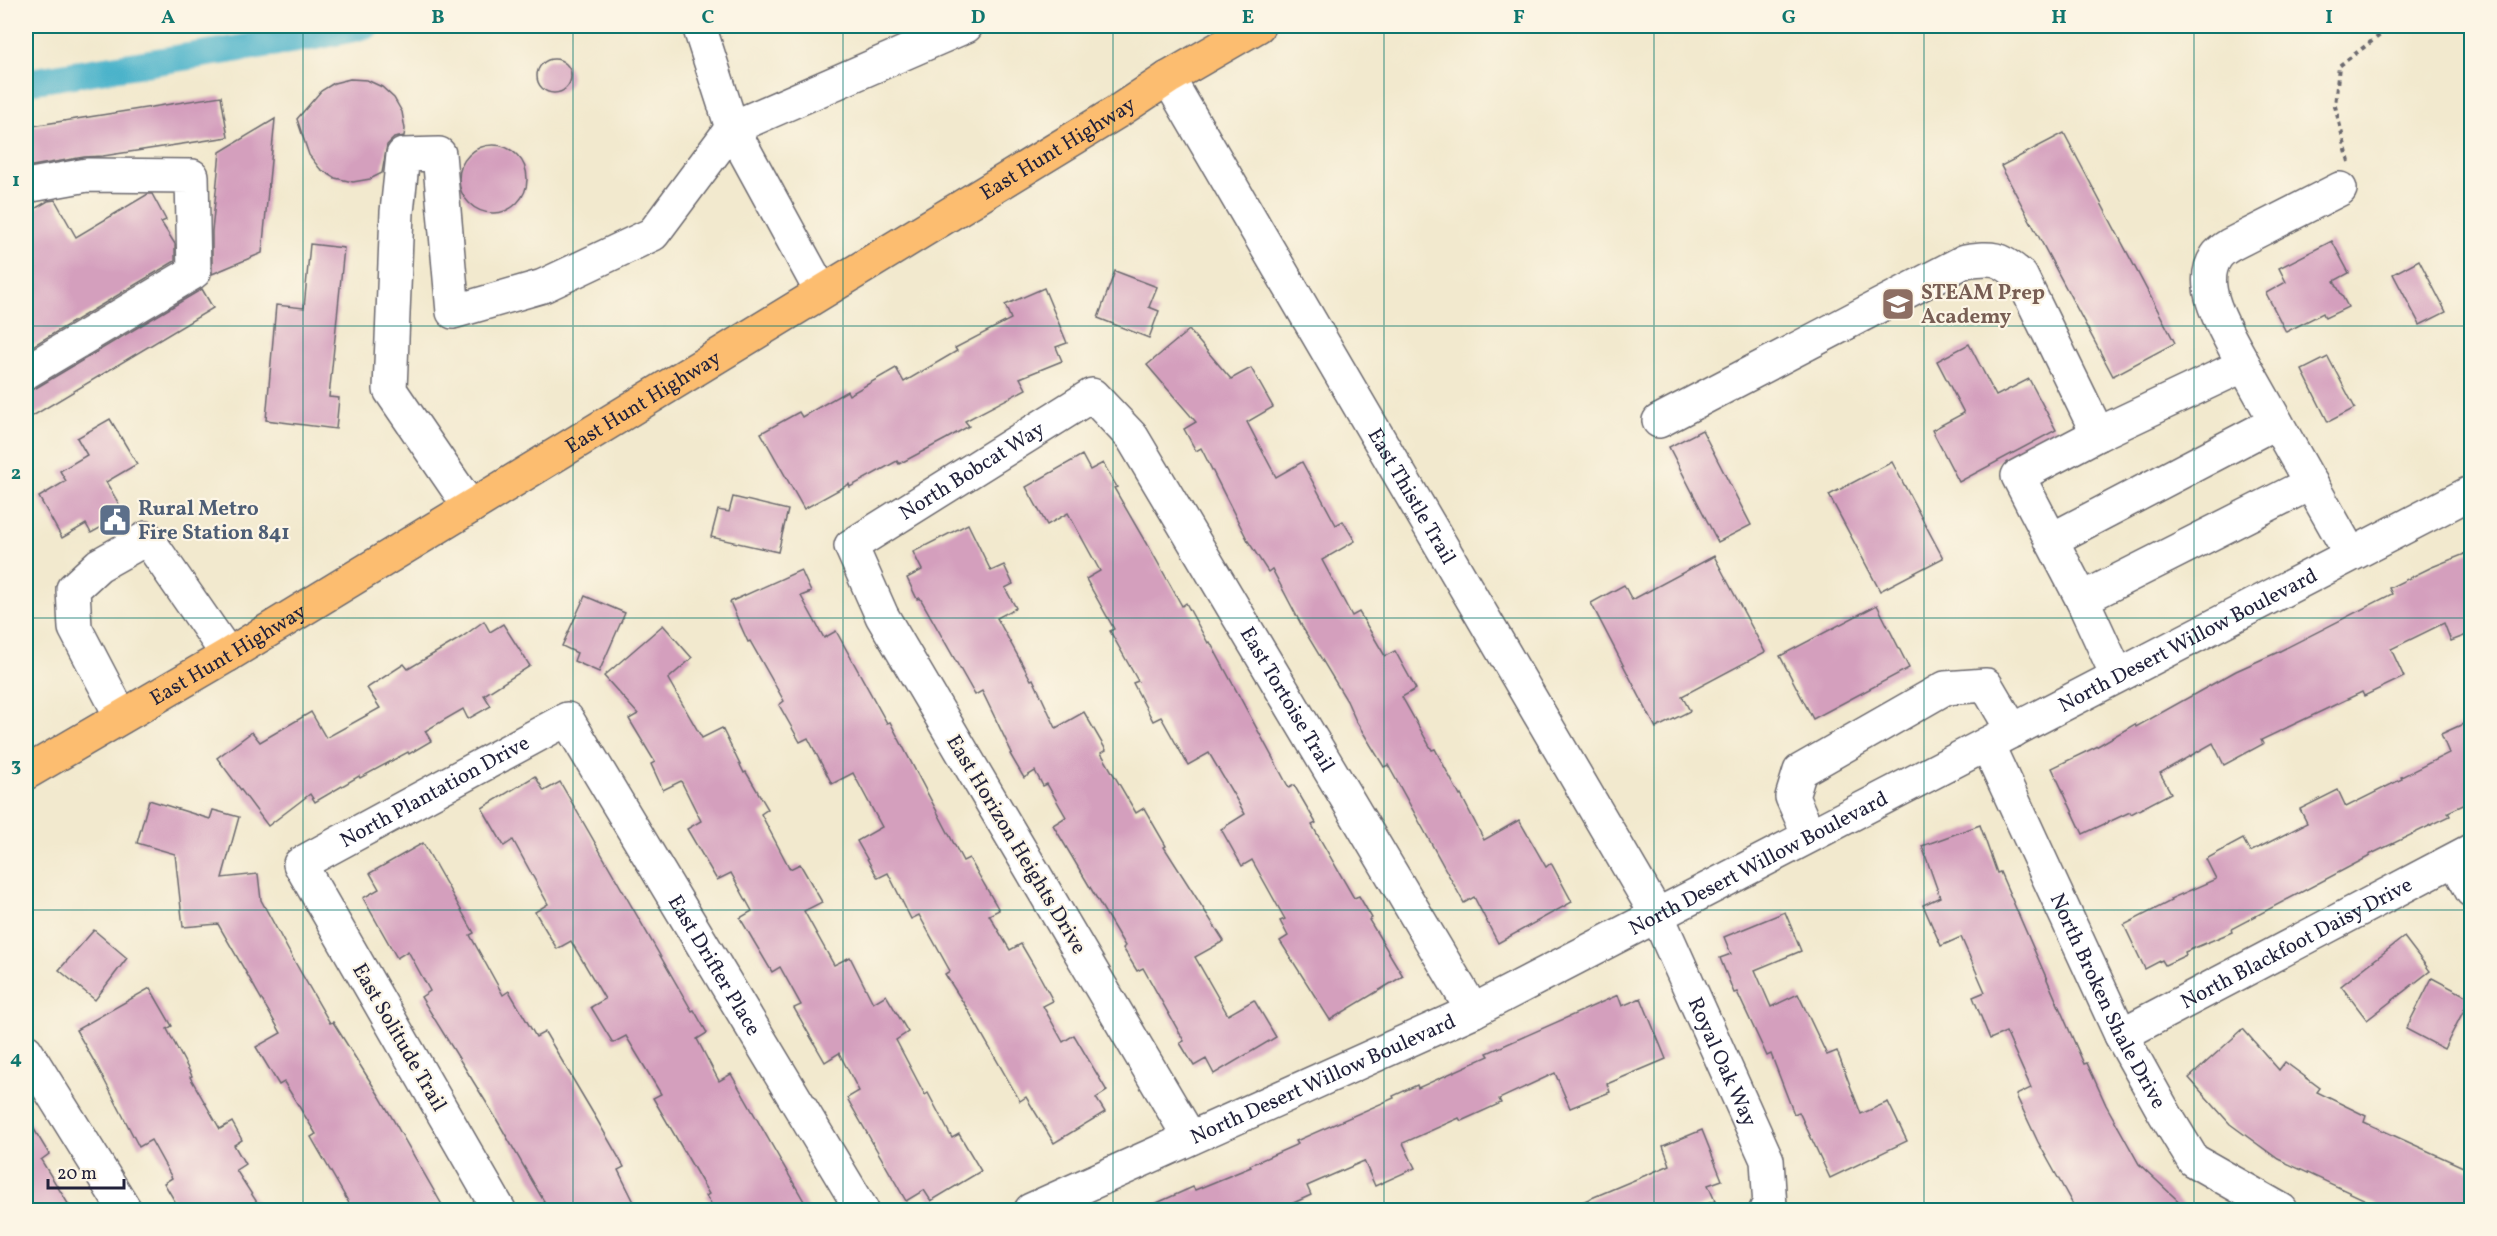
<svg xmlns="http://www.w3.org/2000/svg" width="2497" height="1236" font-family="Vollkorn,serif">
  <style>
    .lines { fill: none; stroke-linecap: round; stroke-linejoin: round }
    .canal { stroke: #4bb3ca; stroke-width: 27 }
    .building { fill: #d49fbd }
    .minor-casing { stroke: #6b686e; stroke-width: 36 }
    .major-casing { stroke: #6b686e; stroke-width: 36 }
    .path { stroke: #6b686e; stroke-width: 4; stroke-dasharray: 4.5 4.5; stroke-linecap: butt }
    .minor { stroke: #fff; stroke-width: 33 }
    .major { stroke: #fcbd6f; stroke-width: 33 }
    .grid { fill: none; stroke: #0f766e; stroke-width: 1.5; stroke-opacity: 0.55 }
    .labels { text-anchor: middle; stroke-width: 4.5; stroke-linejoin: round; paint-order: stroke }
    .street-label { font-size: 21px; fill: #22223b; stroke: #fcf5e5 }
    .education-label { font-size: 21px; font-weight: bold; fill: #785e54; stroke: #fcf5e5; text-anchor: start }
    .service-label { font-size: 21px; font-weight: bold; fill: #4e5e75; stroke: #fcf5e5; text-anchor: start }
    .neatline { fill: none; stroke: #0f766e; stroke-width: 2 }
    .grid-label { font-size: 20px; text-anchor: middle; font-weight: bold; fill: #0f766e }
  </style>
  <rect width="100%" height="100%" fill="#fcf5e5"/>
  <filter id="ink" filterUnits="userSpaceOnUse"><feTurbulence type="fractalNoise" baseFrequency=".0167" numOctaves="2"/><feDisplacementMap in="SourceGraphic" scale="12" xChannelSelector="R" yChannelSelector="G"/><feConvolveMatrix kernelMatrix="1 2 1 2 8 2 1 2 1" color-interpolation-filters="sRGB"/></filter>
  <filter id="wash" filterUnits="userSpaceOnUse"><feTurbulence type="fractalNoise" baseFrequency=".008" numOctaves="4" result="noise"/><feDisplacementMap in="SourceGraphic" scale="24" xChannelSelector="R" yChannelSelector="G"/><feGaussianBlur stdDeviation="1.35" result="paint"/><feColorMatrix in="noise" values="0 0 0 0 0 0 0 0 0 0 0 0 0 0 0 0 0 1.4 0 .05"/><feComposite in="paint" operator="in"/></filter>
  <g filter="url(#wash)">
    <rect width="100%" height="100%" fill="#f2e9ce"/>
    <g class="lines">
      <path class="canal" d="M 26,82 L 313,37 L 366,26"/>
    </g>
    <g id="blocks">
      <g class="building">
        <circle cx="554" cy="76" r="17"/>
        <path d="M 350,79 L 367,80 L 382,87 L 394,98 L 402,112 L 405,129 L 404,136 L 394,138 L 387,145 L 382,173 L 370,179 L 353,182 L 335,178 L 320,169 L 309,155 L 297,119 L 321,91 L 334,83 Z"/>
        <path d="M 221,96 L 228,137 L 103,156 L 84,157 L 26,167 L 26,127 Z"/>
        <path d="M 275,119 L 262,253 L 212,274 L 212,231 L 220,152 Z"/>
        <path d="M 2064,133 L 2175,343 L 2113,376 L 2001,166 Z"/>
        <circle cx="493" cy="179" r="34"/>
        <path d="M 148,194 L 152,194 L 166,220 L 161,222 L 175,244 L 175,261 L 26,350 L 26,214 L 48,201 L 55,200 L 76,237 Z"/>
        <path d="M 2332,241 L 2349,273 L 2334,281 L 2348,307 L 2325,318 L 2323,313 L 2286,332 L 2266,293 L 2286,282 L 2279,268 Z"/>
        <path d="M 310,244 L 344,248 L 329,397 L 339,398 L 336,429 L 266,420 L 276,305 L 304,308 Z"/>
        <path d="M 2419,260 L 2446,312 L 2420,325 L 2393,274 Z"/>
        <path d="M 1115,271 L 1157,287 L 1149,307 L 1159,311 L 1149,338 L 1098,318 Z"/>
        <path d="M 1044,288 L 1067,343 L 1056,347 L 1062,361 L 1020,378 L 1026,389 L 965,421 L 969,426 L 946,439 L 899,464 L 897,461 L 850,487 L 849,484 L 804,509 L 761,433 L 799,412 L 802,417 L 847,391 L 849,395 L 896,368 L 904,382 L 957,351 L 955,348 L 1011,319 L 1005,305 Z"/>
        <path d="M 202,289 L 213,308 L 26,420 L 26,391 L 36,388 Z"/>
        <path d="M 1189,330 L 1231,379 L 1251,368 L 1273,407 L 1247,422 L 1276,477 L 1302,462 L 1336,525 L 1343,521 L 1355,541 L 1322,560 L 1352,616 L 1359,612 L 1385,656 L 1395,651 L 1416,689 L 1402,697 L 1432,750 L 1435,749 L 1460,796 L 1461,795 L 1484,840 L 1519,820 L 1546,867 L 1551,863 L 1572,902 L 1498,943 L 1474,897 L 1464,903 L 1388,765 L 1384,767 L 1356,721 L 1347,701 L 1304,630 L 1272,569 L 1268,572 L 1248,541 L 1201,448 L 1196,451 L 1184,429 L 1196,422 L 1147,365 Z"/>
        <path d="M 1969,344 L 1996,396 L 2029,379 L 2056,430 L 1959,482 L 1932,430 L 1964,413 L 1937,361 Z"/>
        <path d="M 2328,357 L 2355,408 L 2328,422 L 2302,370 Z"/>
        <path d="M 110,419 L 137,464 L 106,482 L 119,504 L 104,514 L 109,523 L 91,533 L 86,524 L 62,538 L 39,497 L 66,481 L 60,471 L 87,455 L 77,438 Z"/>
        <path d="M 1702,430 L 1751,525 L 1718,542 L 1669,447 Z"/>
        <path d="M 1082,455 L 1090,470 L 1103,463 L 1117,487 L 1114,488 L 1147,545 L 1148,545 L 1182,606 L 1186,603 L 1208,643 L 1210,642 L 1289,788 L 1294,785 L 1316,823 L 1312,825 L 1354,898 L 1359,896 L 1372,918 L 1369,920 L 1403,976 L 1330,1020 L 1280,941 L 1288,936 L 1280,921 L 1285,919 L 1252,860 L 1242,866 L 1221,829 L 1245,814 L 1209,753 L 1188,765 L 1161,717 L 1153,721 L 1133,683 L 1138,681 L 1110,631 L 1114,629 L 1086,579 L 1100,571 L 1068,513 L 1047,525 L 1026,487 Z"/>
        <path d="M 1892,462 L 1943,558 L 1880,591 L 1829,495 Z"/>
        <path d="M 733,497 L 788,510 L 778,552 L 711,537 L 718,510 L 729,512 Z"/>
        <path d="M 968,524 L 991,571 L 1004,565 L 1013,584 L 1005,588 L 1016,608 L 997,618 L 1031,680 L 1033,679 L 1056,728 L 1084,712 L 1106,750 L 1101,753 L 1136,813 L 1144,808 L 1166,846 L 1164,847 L 1224,941 L 1195,957 L 1228,1015 L 1254,1000 L 1276,1037 L 1214,1074 L 1206,1059 L 1194,1066 L 1180,1043 L 1184,1041 L 1143,968 L 1137,971 L 1123,948 L 1125,946 L 1053,825 L 1066,817 L 1047,784 L 1043,786 L 1035,771 L 1024,778 L 1010,754 L 1012,753 L 982,691 L 975,695 L 920,598 L 917,599 L 907,578 L 922,570 L 913,552 Z"/>
        <path d="M 2472,551 L 2472,633 L 2451,641 L 2444,623 L 2391,649 L 2404,677 L 2364,696 L 2362,692 L 2261,740 L 2263,744 L 2224,765 L 2213,743 L 2160,773 L 2171,793 L 2131,814 L 2130,812 L 2083,834 L 2052,768 L 2096,747 L 2135,724 L 2136,727 L 2236,671 L 2276,653 L 2392,594 L 2389,588 L 2432,567 Z"/>
        <path d="M 1714,556 L 1765,652 L 1682,696 L 1690,711 L 1656,728 L 1591,603 L 1624,585 L 1632,600 Z"/>
        <path d="M 801,570 L 811,592 L 801,596 L 824,638 L 836,631 L 887,723 L 890,722 L 963,861 L 969,858 L 999,910 L 989,915 L 1010,950 L 1021,944 L 1038,973 L 1053,1001 L 1043,1006 L 1063,1042 L 1074,1035 L 1107,1091 L 1096,1098 L 1105,1112 L 1054,1143 L 1026,1097 L 1020,1101 L 968,1010 L 945,974 L 950,971 L 919,915 L 911,919 L 888,873 L 878,878 L 857,841 L 882,827 L 853,773 L 832,784 L 808,738 L 800,742 L 779,705 L 784,701 L 750,641 L 748,642 L 730,602 Z"/>
        <path d="M 585,596 L 625,613 L 599,672 L 574,661 L 577,653 L 562,646 Z"/>
        <path d="M 1877,605 L 1909,668 L 1813,719 L 1780,656 Z"/>
        <path d="M 484,621 L 490,632 L 503,624 L 530,666 L 484,695 L 491,706 L 468,719 L 463,709 L 425,731 L 431,741 L 409,754 L 408,752 L 360,778 L 359,776 L 315,802 L 310,794 L 268,826 L 217,758 L 252,732 L 260,742 L 311,712 L 326,738 L 380,708 L 367,688 L 404,664 L 408,669 L 462,637 Z"/>
        <path d="M 663,625 L 692,658 L 668,679 L 702,738 L 722,728 L 744,773 L 746,772 L 768,809 L 761,814 L 790,869 L 800,864 L 822,902 L 804,911 L 834,965 L 850,957 L 873,1003 L 886,995 L 908,1032 L 896,1040 L 925,1095 L 928,1093 L 952,1138 L 959,1134 L 981,1171 L 931,1201 L 924,1190 L 906,1201 L 847,1098 L 859,1091 L 839,1053 L 825,1062 L 794,1008 L 801,1005 L 780,967 L 772,972 L 740,918 L 752,911 L 731,873 L 717,880 L 687,829 L 701,821 L 681,781 L 663,790 L 651,764 L 655,762 L 629,719 L 638,714 L 604,676 Z"/>
        <path d="M 2472,720 L 2472,801 L 2448,812 L 2450,816 L 2369,855 L 2370,856 L 2231,929 L 2232,932 L 2185,952 L 2186,955 L 2165,965 L 2162,960 L 2145,969 L 2124,925 L 2171,901 L 2170,899 L 2216,879 L 2206,859 L 2243,839 L 2250,852 L 2307,823 L 2300,809 L 2338,790 L 2346,807 L 2402,779 L 2401,777 L 2449,753 L 2441,734 Z"/>
        <path d="M 535,776 L 544,791 L 560,782 L 692,1011 L 694,1010 L 707,1033 L 697,1039 L 719,1081 L 731,1074 L 809,1210 L 715,1210 L 706,1196 L 709,1194 L 653,1098 L 661,1094 L 626,1036 L 613,1043 L 591,1007 L 605,999 L 571,941 L 557,949 L 535,912 L 548,904 L 513,840 L 504,846 L 482,808 Z"/>
        <path d="M 149,800 L 210,819 L 213,810 L 239,817 L 222,878 L 258,874 L 261,900 L 292,957 L 330,1023 L 333,1022 L 380,1097 L 445,1210 L 353,1210 L 311,1137 L 316,1134 L 284,1082 L 279,1085 L 256,1047 L 281,1033 L 218,924 L 183,927 L 175,854 L 137,843 Z"/>
        <path d="M 1980,825 L 1997,873 L 2000,872 L 2084,1064 L 2087,1063 L 2106,1105 L 2139,1164 L 2188,1210 L 2076,1210 L 2038,1142 L 2016,1095 L 2031,1088 L 2006,1032 L 1990,1039 L 1973,997 L 1985,992 L 1961,937 L 1941,946 L 1923,905 L 1940,897 L 1922,846 Z"/>
        <path d="M 423,843 L 474,933 L 470,935 L 503,995 L 509,991 L 536,1037 L 545,1032 L 596,1118 L 624,1167 L 618,1170 L 638,1210 L 549,1210 L 494,1115 L 421,997 L 430,991 L 408,951 L 397,958 L 363,898 L 379,889 L 370,873 Z"/>
        <path d="M 1785,912 L 1801,951 L 1755,970 L 1771,1007 L 1798,994 L 1827,1055 L 1837,1051 L 1861,1114 L 1888,1102 L 1907,1141 L 1830,1178 L 1799,1112 L 1794,1114 L 1771,1054 L 1767,1056 L 1737,992 L 1734,993 L 1720,958 L 1731,954 L 1724,937 Z"/>
        <path d="M 94,930 L 127,958 L 95,1000 L 59,970 Z"/>
        <path d="M 2404,937 L 2430,971 L 2367,1020 L 2341,986 Z"/>
        <path d="M 2432,978 L 2470,998 L 2444,1049 L 2406,1029 Z"/>
        <path d="M 150,988 L 172,1026 L 167,1029 L 192,1076 L 190,1077 L 220,1129 L 232,1122 L 242,1140 L 234,1145 L 245,1164 L 236,1170 L 262,1210 L 180,1210 L 164,1183 L 172,1178 L 151,1140 L 139,1147 L 98,1068 L 76,1030 Z"/>
        <path d="M 1618,995 L 1622,1006 L 1641,998 L 1666,1059 L 1607,1084 L 1610,1092 L 1570,1108 L 1555,1073 L 1499,1099 L 1501,1103 L 1461,1121 L 1459,1118 L 1403,1143 L 1415,1168 L 1375,1186 L 1364,1161 L 1307,1186 L 1311,1195 L 1278,1210 L 1141,1210 L 1193,1187 L 1195,1190 L 1251,1167 L 1250,1165 L 1298,1144 L 1296,1141 L 1394,1098 L 1393,1096 L 1417,1085 L 1418,1088 L 1489,1056 L 1487,1053 Z"/>
        <path d="M 2243,1029 L 2279,1070 L 2285,1062 L 2320,1088 L 2317,1092 L 2366,1116 L 2364,1122 L 2472,1171 L 2472,1210 L 2387,1210 L 2278,1159 L 2230,1124 L 2189,1078 Z"/>
        <path d="M 26,1116 L 49,1154 L 41,1160 L 72,1210 L 26,1210 Z"/>
        <path d="M 1702,1130 L 1722,1180 L 1708,1185 L 1715,1201 L 1692,1210 L 1563,1210 L 1670,1165 L 1663,1146 Z"/>
      </g>
    </g>
  </g>
  <g filter="url(#ink)">
    <use href="#blocks" fill-opacity="0" stroke="#6b686e" stroke-width="1.5"/>
    <g class="lines">
      <g class="minor-casing">
        <g id="minor">
          <path d="M 699,26 L 732,128 L 821,291"/>
          <path id="s1" d="M 1168,78 L 1657,915 L 1767,1160 L 1770,1207 L 1766,1210"/>
          <path d="M 26,186 L 87,175 L 192,176 L 194,272 L 26,372"/>
          <path d="M 2244,365 C 2230,337 2195,288 2216,257 C 2219,252 2225,248 2230,245 L 2340,189"/>
          <path d="M 1659,421 L 1965,261 C 1993,257 1999,257 2021,276 L 2098,434"/>
          <path d="M 470,507 L 390,390 L 397,212 L 403,155 L 439,154 L 453,312 L 543,286 L 653,234 L 732,128 L 966,26"/>
          <path d="M 2051,540 L 2276,422"/>
          <path d="M 2082,599 L 2311,483"/>
          <path d="M 2117,675 L 2082,599 L 2018,476 L 2098,434 L 2244,365 L 2350,553"/>
          <path d="M 121,716 L 75,628 L 73,589 L 99,565 L 147,538 L 228,655"/>
          <path id="s2" d="M 1987,744 L 2121,1035 L 2165,1114 L 2193,1160 L 2281,1210"/>
          <path d="M 1809,835 L 1792,797 L 1800,771 L 1945,688 L 1986,685 L 2013,731"/>
          <path d="M 2455,860 L 2472,891"/>
          <path id="s3" d="M 2121,1035 L 2472,850"/>
          <path d="M 26,1051 L 125,1210"/>
          <path id="s4" d="M 1190,1138 L 882,616 L 851,546 L 1092,395 L 1132,437 L 1473,1011"/>
          <path id="s5" d="M 499,1210 L 300,864 L 567,719 L 862,1210"/>
          <path id="s6" d="M 1031,1210 L 1473,1011 L 2472,492"/>
        </g>
      </g>
      <g class="major-casing">
        <g id="major">
          <path id="s7" d="M 26,773 L 228,655 L 1117,112 L 1168,78 L 1258,26"/>
        </g>
      </g>
      <path class="path" d="M 2349,162 L 2335,106 L 2339,66 L 2392,26"/>
      <use href="#minor" class="minor"/>
      <use href="#major" class="major"/>
    </g>
  </g>
  <path class="grid" d="M 303,26 L 303,1210M 573,26 L 573,1210M 843,26 L 843,1210M 1113,26 L 1113,1210M 1384,26 L 1384,1210M 1654,26 L 1654,1210M 1924,26 L 1924,1210M 2194,26 L 2194,1210M 26,326 L 2472,326M 26,618 L 2472,618M 26,910 L 2472,910"/>
  <defs>
    <g id="school-square" transform="scale(1.725)"><rect x="-9" y="-9" width="18" height="18" rx="4" fill="#8d6e63" stroke="#fcf5e5"/><path d="M0-5L7-2L0 1L-7-2ZM-4 1L0 2.5L4 1V4Q0 6-4 4Z" fill="#fff"/></g>
    <g id="civic-square" transform="scale(1.725)"><rect x="-9" y="-9" width="18" height="18" rx="4" fill="#5c6f8a" stroke="#fcf5e5"/><path d="M-.6-6.5H3V-4.5H.6V-3L4-1V1h2V6H-6V1h2V-1L-.6-3ZM-1.2 2.5V6h2.4V2.5Z" fill="#fff"/></g>
  </defs>
  <g fill-rule="evenodd">
    <use href="#school-square" x="1898" y="304"/>
    <use href="#civic-square" x="115" y="520"/>
  </g>
  <g class="labels">
    <g class="street-label">
      <text dy="7" stroke="none"><textPath href="#s7" startOffset="1206">East Hunt Highway</textPath></text>
      <text dy="7" stroke="none"><textPath href="#s7" startOffset="720">East Hunt Highway</textPath></text>
      <text dy="7" stroke="none"><textPath href="#s4" startOffset="825">North Bobcat Way</textPath></text>
      <text dy="7" stroke="none"><textPath href="#s1" startOffset="484">East Thistle Trail</textPath></text>
      <text dy="7" stroke="none"><textPath href="#s6" startOffset="1290">North Desert Willow Boulevard</textPath></text>
      <text dy="7" stroke="none"><textPath href="#s7" startOffset="234">East Hunt Highway</textPath></text>
      <text dy="7" stroke="none"><textPath href="#s4" startOffset="1330">East Tortoise Trail</textPath></text>
      <text dy="7" stroke="none"><textPath href="#s5" startOffset="552">North Plantation Drive</textPath></text>
      <text transform="translate(1017 844) rotate(59)" y="7">East Horizon Heights Drive</text>
      <text dy="7" stroke="none"><textPath href="#s6" startOffset="806">North Desert Willow Boulevard</textPath></text>
      <text dy="7" stroke="none"><textPath href="#s3" startOffset="198">North Blackfoot Daisy Drive</textPath></text>
      <text dy="7" stroke="none"><textPath href="#s5" startOffset="990">East Drifter Place</textPath></text>
      <text dy="7" stroke="none"><textPath href="#s2" startOffset="284">North Broken Shale Drive</textPath></text>
      <text transform="translate(400 1037) rotate(60)" y="7">East Solitude Trail</text>
      <text dy="7" stroke="none"><textPath href="#s1" startOffset="1130">Royal Oak Way</textPath></text>
      <text dy="7" stroke="none"><textPath href="#s6" startOffset="320">North Desert Willow Boulevard</textPath></text>
    </g>
    <g class="education-label">
      <text x="1921" y="299">STEAM Prep<tspan x="1921" dy="24">Academy</tspan></text>
    </g>
    <g class="service-label">
      <text x="138" y="515">Rural Metro<tspan x="138" dy="24">Fire Station 841</tspan></text>
    </g>
  </g>
  <rect width="2497" height="1236" fill="none" stroke="#fcf5e5" stroke-width="66"/>
  <path d="M48 1179v9h76v-9" fill="none" stroke="#22223b" stroke-width="3"/>
  <text x="57" y="1179" font-size="18" fill="#22223b" stroke="#fcf5e5" stroke-width="4.5" paint-order="stroke">20 m</text>
  <rect x="33" y="33" width="2431" height="1170" class="neatline"/>
  <g class="grid-label">
    <text x="168" y="23">A</text>
    <text x="438" y="23">B</text>
    <text x="708" y="23">C</text>
    <text x="978" y="23">D</text>
    <text x="1248" y="23">E</text>
    <text x="1519" y="23">F</text>
    <text x="1789" y="23">G</text>
    <text x="2059" y="23">H</text>
    <text x="2329" y="23">I</text>
    <text x="16" y="186">1</text>
    <text x="16" y="479">2</text>
    <text x="16" y="771">3</text>
    <text x="16" y="1064">4</text>
  </g>
</svg>
